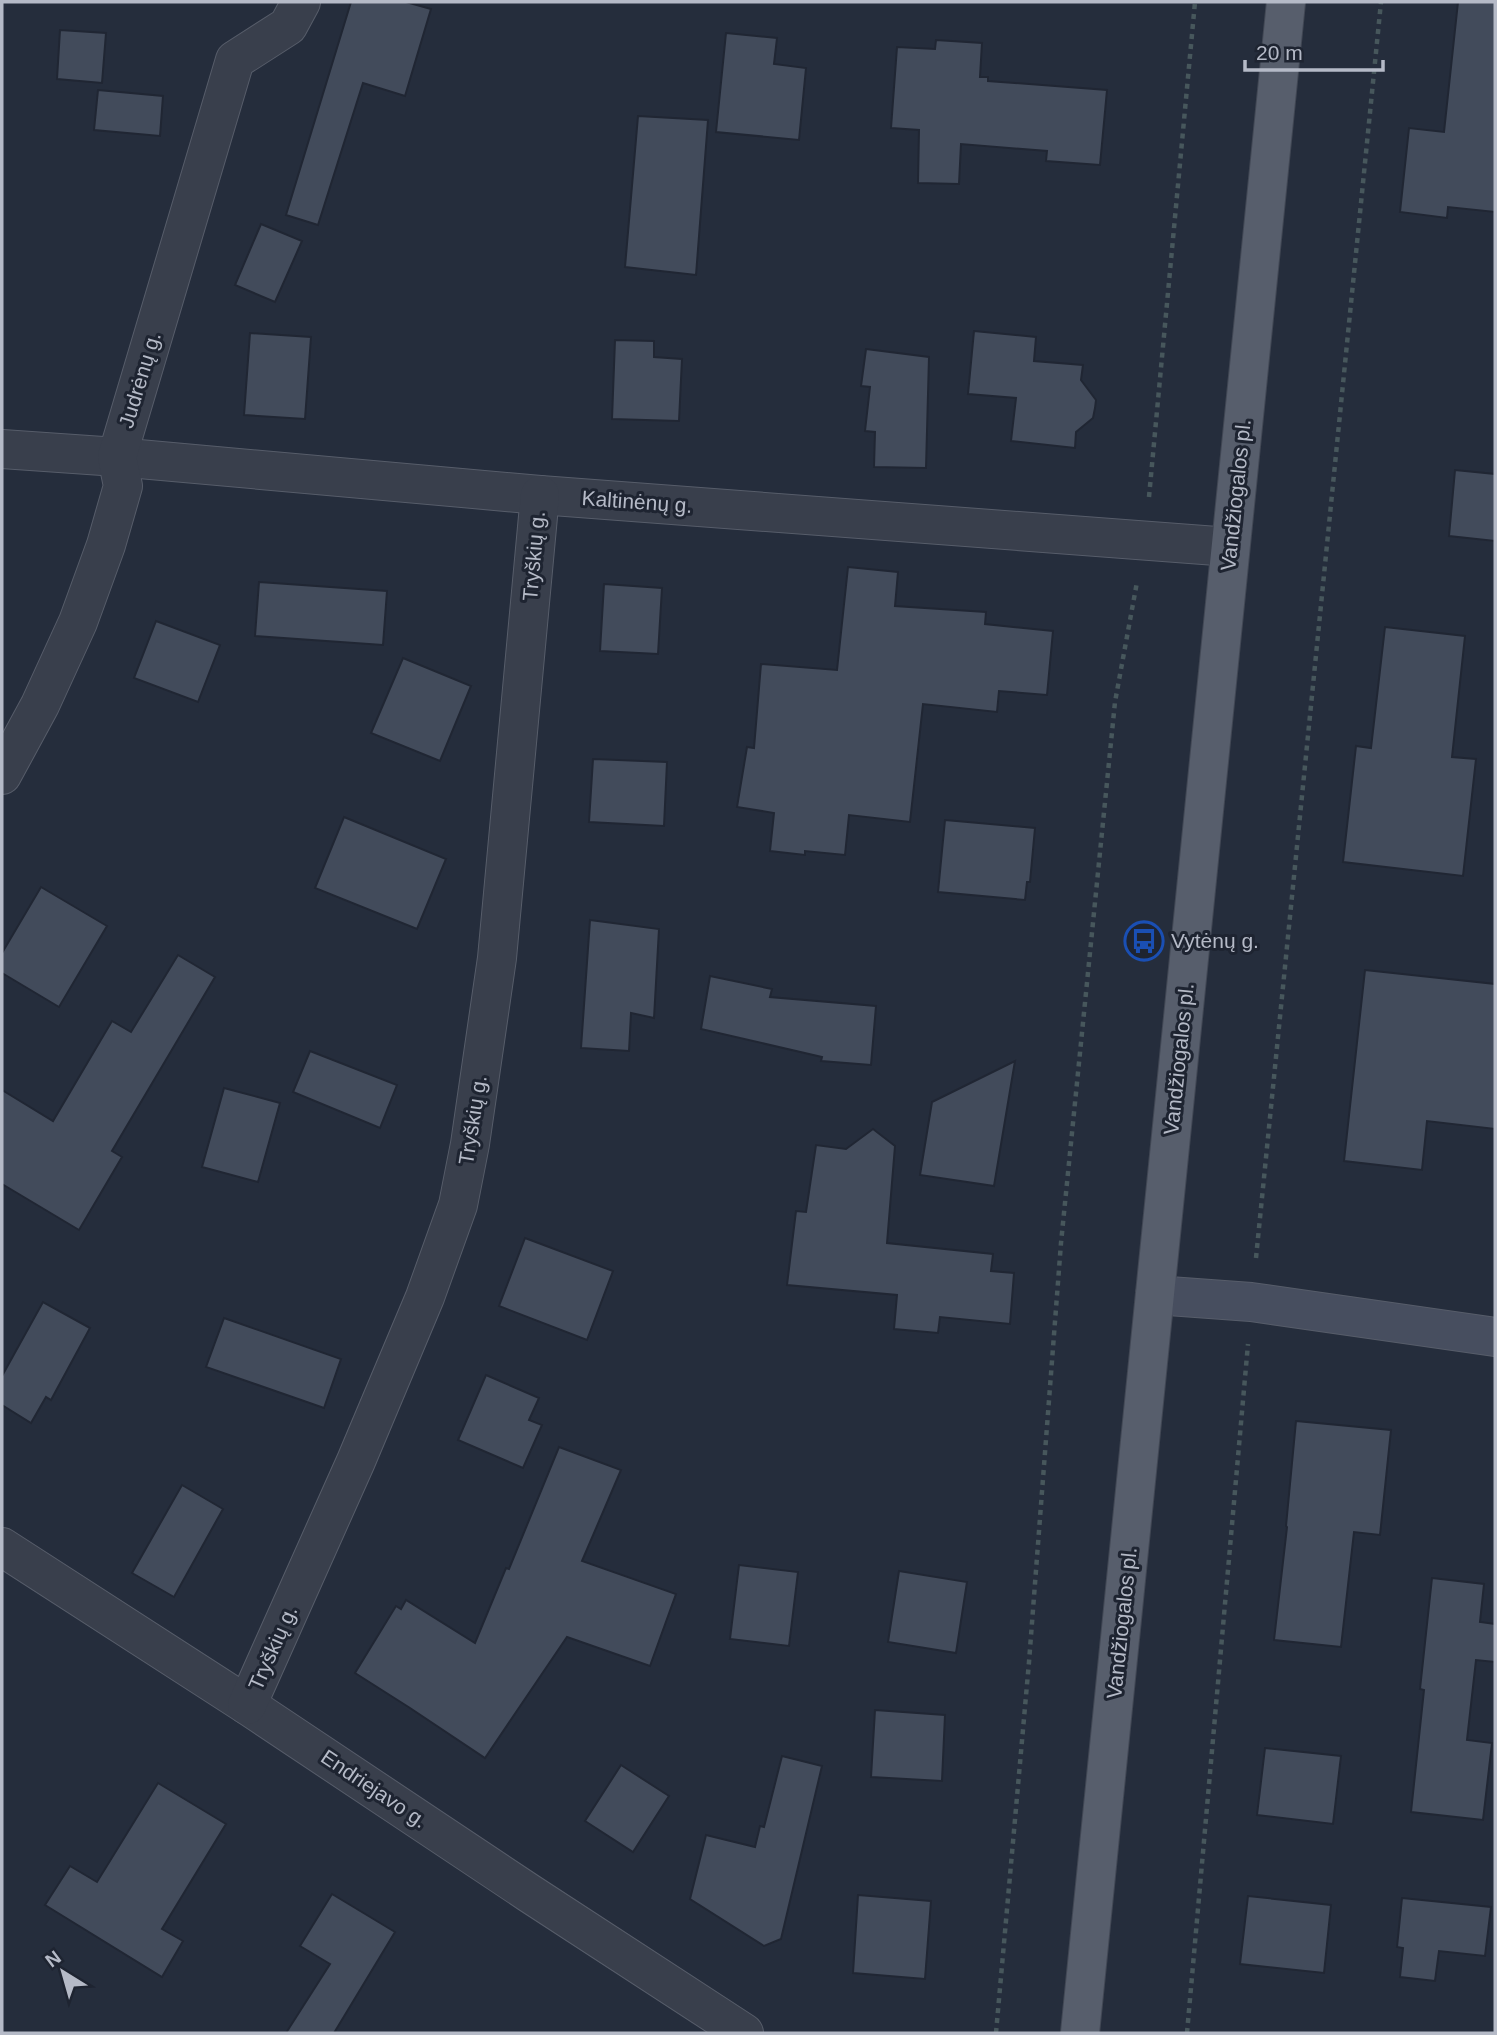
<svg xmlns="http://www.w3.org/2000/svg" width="1497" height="2035" font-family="Arial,sans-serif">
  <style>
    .building { fill: #424b5b; stroke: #202633; stroke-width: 2 }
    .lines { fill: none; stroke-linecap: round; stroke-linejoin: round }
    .street-casing { stroke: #575d6a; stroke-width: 40 }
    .secondary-casing { stroke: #575d6a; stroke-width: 40 }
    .primary-casing { stroke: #424855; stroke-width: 40 }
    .path { stroke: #47575c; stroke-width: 4.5; stroke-dasharray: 5 5; stroke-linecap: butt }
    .street { stroke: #393f4c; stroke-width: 38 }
    .secondary { stroke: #474e5f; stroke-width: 38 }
    .primary { stroke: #575e6c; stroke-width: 38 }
    .labels { text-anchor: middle; stroke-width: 6; stroke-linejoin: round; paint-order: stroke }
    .street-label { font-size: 21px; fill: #b5bac7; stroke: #1e2431 }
    .poi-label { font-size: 21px; fill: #b5bac7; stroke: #1e2431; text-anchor: start }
  </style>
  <rect width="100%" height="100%" fill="#252d3c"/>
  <g class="building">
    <path d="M 351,2 L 406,2 L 431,9 L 405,96 L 363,83 L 318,225 L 286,215 Z"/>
    <path d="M 1458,2 L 1495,2 L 1495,212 L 1448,207 L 1447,218 L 1400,212 L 1409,128 L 1444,132 Z"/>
    <path d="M 60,30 L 106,33 L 102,83 L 57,79 Z"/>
    <path d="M 726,33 L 777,38 L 774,64 L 806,68 L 799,140 L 716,132 Z"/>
    <path d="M 936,40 L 982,43 L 980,77 L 988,77 L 988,81 L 1107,90 L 1100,165 L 1046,161 L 1047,151 L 961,144 L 959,184 L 918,183 L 919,130 L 891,128 L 897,47 L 935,49 Z"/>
    <path d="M 98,90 L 163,96 L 160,136 L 94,130 Z"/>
    <path d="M 638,116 L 708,120 L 696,275 L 625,267 Z"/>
    <path d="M 261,224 L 302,241 L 275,302 L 235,285 Z"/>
    <path d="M 974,331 L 1036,337 L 1034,361 L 1083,365 L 1081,380 L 1096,400 L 1095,408 L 1093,418 L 1076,432 L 1075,448 L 1011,441 L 1016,398 L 968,394 Z"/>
    <path d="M 250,333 L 311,337 L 305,419 L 244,415 Z"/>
    <path d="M 615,340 L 654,341 L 654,357 L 682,359 L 679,421 L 612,419 Z"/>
    <path d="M 866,349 L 929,357 L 926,468 L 874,467 L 875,432 L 865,431 L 870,387 L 861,386 Z"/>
    <path d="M 1455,470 L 1495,474 L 1495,541 L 1449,536 Z"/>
    <path d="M 848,567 L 898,572 L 895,606 L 986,612 L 985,624 L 1053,631 L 1047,695 L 999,691 L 997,712 L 923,704 L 910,822 L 849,815 L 845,855 L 805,851 L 805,855 L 770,851 L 774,813 L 737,807 L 747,747 L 754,748 L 761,664 L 837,670 Z"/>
    <path d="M 259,582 L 387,591 L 383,645 L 255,636 Z"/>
    <path d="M 604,584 L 662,588 L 658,654 L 600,651 Z"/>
    <path d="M 156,621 L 220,645 L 198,702 L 134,678 Z"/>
    <path d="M 1385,627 L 1465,636 L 1452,757 L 1476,759 L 1463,876 L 1343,862 L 1356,746 L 1371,748 Z"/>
    <path d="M 403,658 L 471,686 L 440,761 L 371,733 Z"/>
    <path d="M 593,759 L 667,762 L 664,826 L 589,822 Z"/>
    <path d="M 344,817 L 446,859 L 417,929 L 315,888 Z"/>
    <path d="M 945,820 L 1035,828 L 1030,882 L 1027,882 L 1025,900 L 938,892 Z"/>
    <path d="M 41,887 L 107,926 L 59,1007 L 2,973 L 2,953 Z"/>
    <path d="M 590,920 L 659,929 L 654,1018 L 631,1013 L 629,1051 L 581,1048 Z"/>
    <path d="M 178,955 L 215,977 L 112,1151 L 122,1157 L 79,1230 L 2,1184 L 2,1090 L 53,1121 L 112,1021 L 131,1032 Z"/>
    <path d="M 1365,970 L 1495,984 L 1495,1129 L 1427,1121 L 1422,1170 L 1344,1161 Z"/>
    <path d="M 710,976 L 772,989 L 770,997 L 876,1006 L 871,1065 L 821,1061 L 822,1057 L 701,1029 Z"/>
    <path d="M 310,1051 L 397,1085 L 380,1128 L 293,1092 Z"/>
    <path d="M 1015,1061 L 994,1186 L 920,1175 L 932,1102 Z"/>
    <path d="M 224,1088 L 280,1103 L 258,1182 L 202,1167 Z"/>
    <path d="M 873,1129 L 895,1146 L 887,1243 L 993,1254 L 991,1271 L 1014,1273 L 1010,1324 L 940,1317 L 938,1333 L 894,1329 L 897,1295 L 787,1285 L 796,1211 L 806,1212 L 816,1145 L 846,1149 Z"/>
    <path d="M 525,1238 L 613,1271 L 587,1340 L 499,1306 Z"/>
    <path d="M 43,1302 L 90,1328 L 51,1400 L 46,1397 L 31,1423 L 2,1405 L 2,1376 Z"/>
    <path d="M 224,1318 L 341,1359 L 324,1408 L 206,1367 Z"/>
    <path d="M 486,1375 L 539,1398 L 529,1420 L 542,1425 L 523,1468 L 458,1440 Z"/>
    <path d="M 1296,1421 L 1391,1430 L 1380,1535 L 1354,1532 L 1341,1647 L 1274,1640 L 1287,1527 L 1286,1526 Z"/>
    <path d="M 559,1447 L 621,1470 L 582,1561 L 676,1594 L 650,1666 L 567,1637 L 485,1758 L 410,1708 L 355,1673 L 396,1606 L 401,1609 L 406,1600 L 475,1643 L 506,1568 L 509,1569 Z"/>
    <path d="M 182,1485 L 223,1509 L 174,1597 L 132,1573 Z"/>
    <path d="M 739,1565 L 798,1572 L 789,1646 L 730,1639 Z"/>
    <path d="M 899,1571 L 967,1582 L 956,1653 L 888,1642 Z"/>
    <path d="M 1432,1578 L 1484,1584 L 1480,1622 L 1495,1624 L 1495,1662 L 1476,1660 L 1467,1740 L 1492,1743 L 1483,1820 L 1411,1812 L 1424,1690 L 1420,1689 Z"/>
    <path d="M 875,1710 L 945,1715 L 942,1781 L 871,1777 Z"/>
    <path d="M 1265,1748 L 1341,1756 L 1333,1824 L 1257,1815 Z"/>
    <path d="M 782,1756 L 822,1766 L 781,1939 L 764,1946 L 690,1899 L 706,1835 L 755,1847 L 760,1826 L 764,1827 Z"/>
    <path d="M 621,1765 L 669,1796 L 633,1852 L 585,1821 Z"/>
    <path d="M 158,1783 L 226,1824 L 162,1929 L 183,1941 L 162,1977 L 45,1905 L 70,1866 L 97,1882 Z"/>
    <path d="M 332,1894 L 395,1932 L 334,2033 L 286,2033 L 330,1964 L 300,1946 Z"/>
    <path d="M 858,1895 L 931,1901 L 925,1979 L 853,1973 Z"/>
    <path d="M 1248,1896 L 1331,1905 L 1324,1973 L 1240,1964 Z"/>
    <path d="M 1402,1898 L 1491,1907 L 1485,1956 L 1439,1951 L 1435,1981 L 1400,1977 L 1403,1948 L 1397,1947 Z"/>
  </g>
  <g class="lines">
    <g class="street-casing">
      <g id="street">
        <path d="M 2,449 L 117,457 L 540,495 L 1230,547"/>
        <path d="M 2,775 L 40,705 L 78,622 L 106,545 L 123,486 L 117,457 L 235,60 L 288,26 L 301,2"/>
        <path d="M 2,1547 L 247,1705 L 529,1893 L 744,2033"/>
        <path d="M 247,1705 L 356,1461 L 425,1297 L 458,1205 L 470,1144 L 497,958 L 540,495"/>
      </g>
    </g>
    <g class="secondary-casing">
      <path id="secondary" d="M 1155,1295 L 1251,1302 L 1495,1337"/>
    </g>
    <g class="primary-casing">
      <path id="primary" d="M 1080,2033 L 1286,2"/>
    </g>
    <g class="path">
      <path d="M 1149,497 L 1195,2"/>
      <path d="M 1256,1258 L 1381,2"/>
      <path d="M 996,2033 L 1029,1662 L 1061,1243 L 1115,702 L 1137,582"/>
      <path d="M 1187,2033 L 1248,1344"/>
    </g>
    <use href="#street" class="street"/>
    <use href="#secondary" class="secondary"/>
    <use href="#primary" class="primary"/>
  </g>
  <defs>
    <g id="bus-ring" transform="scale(2.0125)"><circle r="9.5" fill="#1e2431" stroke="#1a4fb4" stroke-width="1.5"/><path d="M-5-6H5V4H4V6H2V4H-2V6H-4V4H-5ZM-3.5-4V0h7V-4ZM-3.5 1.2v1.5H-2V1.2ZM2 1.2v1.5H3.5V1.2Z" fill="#1a4fb4"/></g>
  </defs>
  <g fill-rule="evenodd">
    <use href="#bus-ring" x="1144" y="941"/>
  </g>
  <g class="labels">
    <g class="street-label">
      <text transform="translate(140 380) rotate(-73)" y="7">Judrėnų g.</text>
      <text transform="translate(1236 495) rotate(-84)" y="7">Vandžiogalos pl.</text>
      <text transform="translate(637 502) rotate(4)" y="7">Kaltinėnų g.</text>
      <text transform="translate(534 556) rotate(-85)" y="7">Tryškių g.</text>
      <text transform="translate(1179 1059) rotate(-84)" y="7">Vandžiogalos pl.</text>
      <text transform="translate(473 1120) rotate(-81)" y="7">Tryškių g.</text>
      <text transform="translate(1122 1623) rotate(-84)" y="7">Vandžiogalos pl.</text>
      <text transform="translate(273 1648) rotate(-66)" y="7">Tryškių g.</text>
      <text transform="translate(374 1789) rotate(34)" y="7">Endriejavo g.</text>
    </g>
    <g class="poi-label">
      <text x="1171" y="948">Vytėnų g.</text>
    </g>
  </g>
  <rect width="1497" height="2035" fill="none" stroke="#b5bac7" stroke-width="7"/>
  <g transform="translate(63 1972) rotate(323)" stroke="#1e2431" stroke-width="5" paint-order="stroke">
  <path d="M0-5L12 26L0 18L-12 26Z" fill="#b5bac7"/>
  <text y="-10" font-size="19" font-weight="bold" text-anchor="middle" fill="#b5bac7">N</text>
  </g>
  <path d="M1245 60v10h138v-10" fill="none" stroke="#b5bac7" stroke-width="3.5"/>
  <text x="1256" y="60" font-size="21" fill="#b5bac7" stroke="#1e2431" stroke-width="5" paint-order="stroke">20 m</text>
</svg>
